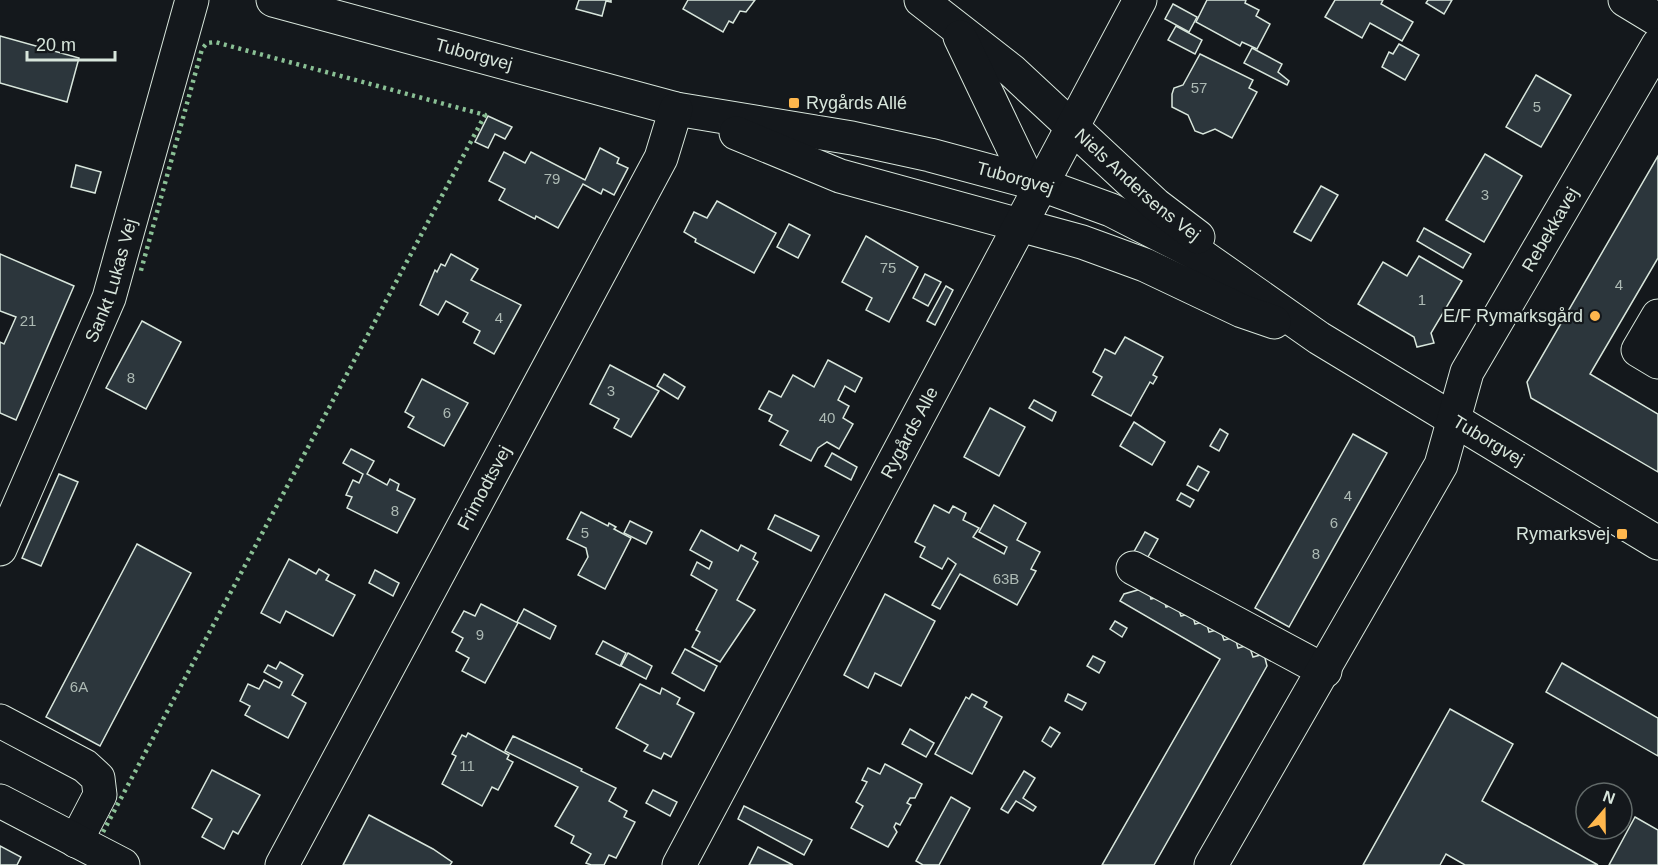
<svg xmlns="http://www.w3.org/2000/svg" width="1658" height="865" font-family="Arial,sans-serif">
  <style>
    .building { fill: #2c363c; stroke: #d8e6dc; stroke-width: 1.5 }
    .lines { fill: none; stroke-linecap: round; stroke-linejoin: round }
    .minor-casing { stroke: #d8e6dc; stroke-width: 35 }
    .minor { stroke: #14181c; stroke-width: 33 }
    .hedge { stroke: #8ac095; stroke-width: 4.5; stroke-dasharray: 3 4.5; stroke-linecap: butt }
    .poi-dot { fill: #ffb74d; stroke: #14181c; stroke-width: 2 }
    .labels { text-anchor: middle; stroke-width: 4.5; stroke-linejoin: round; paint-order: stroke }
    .number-label { font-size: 15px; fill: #adbab4 }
    .street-label { font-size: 18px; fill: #d8e6dc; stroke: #14181c }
    .poi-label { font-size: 18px; fill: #d8e6dc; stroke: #14181c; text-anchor: end }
  </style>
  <rect width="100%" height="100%" fill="#14181c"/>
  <g class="building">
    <path d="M 579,0 L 611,0 L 611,2 L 606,1 L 602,16 L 576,9 Z"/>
    <path d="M 688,0 L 755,0 L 746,12 L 740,11 L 733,23 L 729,21 L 723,32 L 683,9 Z"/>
    <path d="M 1207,0 L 1246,0 L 1245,3 L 1259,10 L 1256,16 L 1270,24 L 1257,49 L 1242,42 L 1240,46 L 1196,22 Z"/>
    <path d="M 1335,0 L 1383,0 L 1381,4 L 1413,22 L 1402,41 L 1370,23 L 1362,38 L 1325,17 Z"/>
    <path d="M 1428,0 L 1452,0 L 1444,14 L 1426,3 Z"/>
    <path d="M 1173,4 L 1197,17 L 1189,32 L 1165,19 Z"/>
    <path d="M 1176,26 L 1202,40 L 1195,54 L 1168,40 Z"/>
    <path d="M 0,36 L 79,58 L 67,102 L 0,83 Z"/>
    <path d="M 1399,44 L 1419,55 L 1405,80 L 1382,67 L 1389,52 L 1393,54 Z"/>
    <path d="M 1252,48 L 1282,64 L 1278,72 L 1289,81 L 1287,85 L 1244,63 Z"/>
    <path d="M 1200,54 L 1253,80 L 1249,88 L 1257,92 L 1232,138 L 1215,129 L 1203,134 L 1195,131 L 1188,115 L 1172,107 L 1172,94 L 1174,88 L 1183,85 Z"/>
    <path d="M 1536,75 L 1571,95 L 1541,147 L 1506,127 Z"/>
    <path d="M 488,116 L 512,127 L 505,139 L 495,134 L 488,148 L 475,142 Z"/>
    <path d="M 600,148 L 619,158 L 617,163 L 628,168 L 614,195 L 603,189 L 601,194 L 583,184 L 558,228 L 536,216 L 535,219 L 499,200 L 505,189 L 489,181 L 504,152 L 525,163 L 531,152 L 585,180 Z"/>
    <path d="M 1485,154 L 1522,176 L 1484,242 L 1446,220 Z"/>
    <path d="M 1658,156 L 1658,258 L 1590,374 L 1658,414 L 1658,472 L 1531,398 L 1527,382 Z"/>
    <path d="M 76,165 L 101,172 L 95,193 L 71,187 Z"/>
    <path d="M 1321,186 L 1338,195 L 1311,241 L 1294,232 Z"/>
    <path d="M 717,201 L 776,233 L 754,273 L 695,242 L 696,239 L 684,232 L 694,212 L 707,218 Z"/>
    <path d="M 789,224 L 810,235 L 798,258 L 777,247 Z"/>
    <path d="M 1424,228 L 1471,254 L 1463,268 L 1417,241 Z"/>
    <path d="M 866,236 L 918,267 L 889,322 L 866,310 L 872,298 L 842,282 Z"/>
    <path d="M 0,254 L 74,286 L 16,420 L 0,413 L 0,342 L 4,344 L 16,317 L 0,311 Z"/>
    <path d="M 451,254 L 478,269 L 471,280 L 521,305 L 494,354 L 474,343 L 480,331 L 463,322 L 468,313 L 446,301 L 438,315 L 420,305 L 435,270 L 437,272 L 441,264 L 445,266 Z"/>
    <path d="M 1419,256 L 1462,281 L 1431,333 L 1434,343 L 1417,347 L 1414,337 L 1358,304 L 1383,262 L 1407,276 Z"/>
    <path d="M 925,274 L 941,282 L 928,306 L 913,298 Z"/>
    <path d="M 946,286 L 953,290 L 935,325 L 927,321 Z"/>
    <path d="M 142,321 L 181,342 L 146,409 L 106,388 Z"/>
    <path d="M 1125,337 L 1163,357 L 1153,375 L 1157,377 L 1153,384 L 1150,382 L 1131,416 L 1092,395 L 1102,377 L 1093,372 L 1105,349 L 1115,354 Z"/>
    <path d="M 828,360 L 862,378 L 855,392 L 845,386 L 838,400 L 849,406 L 843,418 L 853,424 L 839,449 L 827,442 L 818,448 L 811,461 L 780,445 L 788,431 L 769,421 L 772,415 L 759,409 L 769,391 L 781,397 L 793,375 L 814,387 Z"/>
    <path d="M 610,365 L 659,391 L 631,437 L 614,428 L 619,419 L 590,404 Z"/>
    <path d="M 664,374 L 685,387 L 678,399 L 657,386 Z"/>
    <path d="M 422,379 L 468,403 L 444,446 L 408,427 L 414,417 L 405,412 Z"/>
    <path d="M 1034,400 L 1056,412 L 1052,421 L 1029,408 Z"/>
    <path d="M 990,408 L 1025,427 L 999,476 L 964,457 Z"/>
    <path d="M 1134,422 L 1165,442 L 1152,465 L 1120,446 Z"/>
    <path d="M 1220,429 L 1228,434 L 1219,451 L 1210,446 Z"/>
    <path d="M 1353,434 L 1387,453 L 1289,627 L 1255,608 Z"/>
    <path d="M 351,449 L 374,461 L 367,474 L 387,485 L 390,479 L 399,484 L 397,490 L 415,499 L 397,533 L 347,508 L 352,497 L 346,495 L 353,480 L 359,483 L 363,474 L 343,463 Z"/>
    <path d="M 832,453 L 857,467 L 851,480 L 825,466 Z"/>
    <path d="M 1198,466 L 1209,472 L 1198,491 L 1187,485 Z"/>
    <path d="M 59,474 L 78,482 L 41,566 L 22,558 Z"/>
    <path d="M 1181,493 L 1194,500 L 1190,507 L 1177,500 Z"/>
    <path d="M 934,505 L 949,513 L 953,506 L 966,513 L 963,520 L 979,528 L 973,537 L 1004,554 L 1007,547 L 979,532 L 994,505 L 1026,523 L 1017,540 L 1040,552 L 1031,569 L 1036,571 L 1017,605 L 960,574 L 940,609 L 932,605 L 956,564 L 948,558 L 942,569 L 920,557 L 925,547 L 915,542 Z"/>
    <path d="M 581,512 L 608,526 L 609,523 L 616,527 L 614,529 L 631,538 L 605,589 L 578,575 L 588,557 L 586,548 L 567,539 Z"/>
    <path d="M 775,515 L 819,536 L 811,551 L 768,529 Z"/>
    <path d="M 630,521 L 652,532 L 646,544 L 624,533 Z"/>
    <path d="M 701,530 L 738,551 L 741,545 L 756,553 L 753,559 L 758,562 L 737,600 L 755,610 L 720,662 L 692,647 L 700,632 L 696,630 L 717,590 L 691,575 L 697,562 L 709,569 L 712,562 L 690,550 Z"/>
    <path d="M 1145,532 L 1158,539 L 1144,564 L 1131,557 Z"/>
    <path d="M 137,544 L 191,573 L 100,746 L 46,717 Z"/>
    <path d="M 289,559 L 316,574 L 319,569 L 329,575 L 326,580 L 355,595 L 333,636 L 286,611 L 280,623 L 261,613 Z"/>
    <path d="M 375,570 L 399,583 L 393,596 L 369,583 Z"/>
    <path d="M 1148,587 L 1151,599 L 1163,596 L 1166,607 L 1177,604 L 1181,616 L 1192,613 L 1195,624 L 1206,621 L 1209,632 L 1220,629 L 1224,640 L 1235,637 L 1238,648 L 1249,645 L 1253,657 L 1264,654 L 1267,666 L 1154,865 L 1102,865 L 1220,659 L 1120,601 L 1124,594 Z"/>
    <path d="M 885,594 L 935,621 L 901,686 L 875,673 L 868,688 L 844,675 Z"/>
    <path d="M 481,604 L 518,623 L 485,683 L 462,671 L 469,658 L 456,651 L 463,638 L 452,632 L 464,611 L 475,616 Z"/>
    <path d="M 524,609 L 556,626 L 550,639 L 517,622 Z"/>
    <path d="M 1115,621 L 1127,628 L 1122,637 L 1110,629 Z"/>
    <path d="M 603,641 L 626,653 L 620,666 L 596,654 Z"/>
    <path d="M 685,649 L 717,666 L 704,691 L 672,673 Z"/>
    <path d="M 628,653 L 652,666 L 646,679 L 621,666 Z"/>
    <path d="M 1093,656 L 1105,662 L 1099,673 L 1087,666 Z"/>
    <path d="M 280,662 L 303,675 L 292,695 L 306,703 L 288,738 L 245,715 L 250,706 L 240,701 L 248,684 L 259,689 L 264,680 L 279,688 L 282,682 L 264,672 L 268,665 L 276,669 Z"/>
    <path d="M 1562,663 L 1658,718 L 1658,756 L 1546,692 Z"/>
    <path d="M 640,684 L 660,694 L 662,688 L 680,698 L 677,704 L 694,713 L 671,757 L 664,753 L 661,759 L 644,751 L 648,745 L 616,728 Z"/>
    <path d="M 972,694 L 987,702 L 984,707 L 1002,717 L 972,774 L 935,754 L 966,697 L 969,699 Z"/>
    <path d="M 1068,694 L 1086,703 L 1082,710 L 1065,701 Z"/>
    <path d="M 1450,709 L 1513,744 L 1482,801 L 1598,865 L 1465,865 L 1446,854 L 1440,865 L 1363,865 Z"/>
    <path d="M 1050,727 L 1060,733 L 1051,747 L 1042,741 Z"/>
    <path d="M 910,729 L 934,743 L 926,757 L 902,744 Z"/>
    <path d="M 468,733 L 509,755 L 507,759 L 513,762 L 498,790 L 492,787 L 482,806 L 442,784 L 456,756 L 452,754 L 462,735 L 466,737 Z"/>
    <path d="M 513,736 L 582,769 L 581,771 L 616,788 L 609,801 L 627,811 L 624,817 L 635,822 L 616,858 L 609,855 L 604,865 L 591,865 L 586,863 L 591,854 L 571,843 L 574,836 L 555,826 L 578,787 L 505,751 Z"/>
    <path d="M 885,764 L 922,784 L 915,798 L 910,798 L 907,803 L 911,805 L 900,825 L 896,823 L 894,827 L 897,832 L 888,847 L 851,828 L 863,806 L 856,802 L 867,782 L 862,780 L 868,768 L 880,774 Z"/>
    <path d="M 212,770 L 260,795 L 238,834 L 233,831 L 224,849 L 202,837 L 212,819 L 192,808 Z"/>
    <path d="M 1024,771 L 1035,778 L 1023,798 L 1036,807 L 1033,811 L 1016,801 L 1008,813 L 1001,809 Z"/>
    <path d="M 653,790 L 677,802 L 670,816 L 646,803 Z"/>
    <path d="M 951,797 L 970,808 L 939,865 L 923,865 L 916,861 Z"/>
    <path d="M 744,806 L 812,840 L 804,855 L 738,819 Z"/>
    <path d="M 369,815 L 433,849 L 452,862 L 450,865 L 343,865 Z"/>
    <path d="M 1635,817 L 1658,830 L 1658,865 L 1609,865 Z"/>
    <path d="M 0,846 L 21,857 L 17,865 L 0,865 Z"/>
    <path d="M 758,847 L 793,865 L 749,865 Z"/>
  </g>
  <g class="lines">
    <g class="minor-casing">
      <g id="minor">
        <path id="s1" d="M 273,0 L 676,109 L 852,138 L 930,155 L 1042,185 L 1111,210 L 1205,258 L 1319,338 L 1658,543"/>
        <path id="s2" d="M 921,0 L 1012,71 L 1156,205 L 1198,237"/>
        <path d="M 1625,0 L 1658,20"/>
        <path d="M 960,37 L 1035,194"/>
        <path d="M 736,133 L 840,176 L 1082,242 L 1145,265 L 1242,311 L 1274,322"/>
        <path d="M 1658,316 L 1638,350 L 1658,362"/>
        <path id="s3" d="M 0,549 L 109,298 L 192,0"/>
        <path d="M 1133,568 L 1325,671"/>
        <path d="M 0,721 L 85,766 L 98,778 L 100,795 L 76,841"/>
        <path d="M 0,801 L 123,865"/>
        <path id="s4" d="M 282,865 L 661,158 L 676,109"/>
        <path id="s5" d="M 679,865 L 1140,0"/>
        <path id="s6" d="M 1211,865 L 1441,465 L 1467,372 L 1658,45"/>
      </g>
    </g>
    <use href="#minor" class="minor"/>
    <path class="hedge" d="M 103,832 L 485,115 L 215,42 L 207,43 L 202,49 L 140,274"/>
  </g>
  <g class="poi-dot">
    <rect x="788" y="97" width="12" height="12" rx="3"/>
    <circle cx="1595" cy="316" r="6"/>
    <rect x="1616" y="528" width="12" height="12" rx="3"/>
  </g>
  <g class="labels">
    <g class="number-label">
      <text x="1199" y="93">57</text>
      <text x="1537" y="112">5</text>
      <text x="552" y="184">79</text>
      <text x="1485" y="200">3</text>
      <text x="888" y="273">75</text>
      <text x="1619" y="290">4</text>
      <text x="1422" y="305">1</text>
      <text x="499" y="323">4</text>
      <text x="28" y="326">21</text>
      <text x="131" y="383">8</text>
      <text x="611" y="396">3</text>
      <text x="447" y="418">6</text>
      <text x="827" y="423">40</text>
      <text x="1348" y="501">4</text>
      <text x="395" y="516">8</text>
      <text x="1334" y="528">6</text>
      <text x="585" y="538">5</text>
      <text x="1316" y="559">8</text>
      <text x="1006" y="584">63B</text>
      <text x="480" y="640">9</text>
      <text x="79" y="692">6A</text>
      <text x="467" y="771">11</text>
    </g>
    <g class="street-label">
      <text dy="6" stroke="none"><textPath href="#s1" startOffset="208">Tuborgvej</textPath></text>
      <text dy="6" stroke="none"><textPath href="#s1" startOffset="764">Tuborgvej</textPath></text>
      <text dy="6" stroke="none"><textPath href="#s2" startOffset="285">Niels Andersens Vej</textPath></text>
      <text dy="6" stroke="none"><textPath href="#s6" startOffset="723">Rebekkavej</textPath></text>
      <text dy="6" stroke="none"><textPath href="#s3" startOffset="291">Sankt Lukas Vej</textPath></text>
      <text dy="6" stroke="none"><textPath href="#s5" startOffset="490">Rygårds Alle</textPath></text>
      <text dy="6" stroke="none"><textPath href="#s1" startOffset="1308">Tuborgvej</textPath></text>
      <text dy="6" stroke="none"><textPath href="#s4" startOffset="428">Frimodtsvej</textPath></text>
    </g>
    <g class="poi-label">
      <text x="806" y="109" text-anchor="start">Rygårds Allé</text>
      <text x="1583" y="322">E/F Rymarksgård</text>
      <text x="1610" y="540">Rymarksvej</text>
    </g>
  </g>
  <g transform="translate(1604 811) rotate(20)"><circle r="28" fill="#14181c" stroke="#626a69" stroke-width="1.5"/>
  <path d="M0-4.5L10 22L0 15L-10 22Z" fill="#ffb74d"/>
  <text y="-9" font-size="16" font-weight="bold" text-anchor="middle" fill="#d8e6dc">N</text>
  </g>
  <path d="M27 51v9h88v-9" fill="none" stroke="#d8e6dc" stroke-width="3"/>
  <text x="36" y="51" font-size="18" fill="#d8e6dc" stroke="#14181c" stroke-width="4.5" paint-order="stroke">20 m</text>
</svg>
